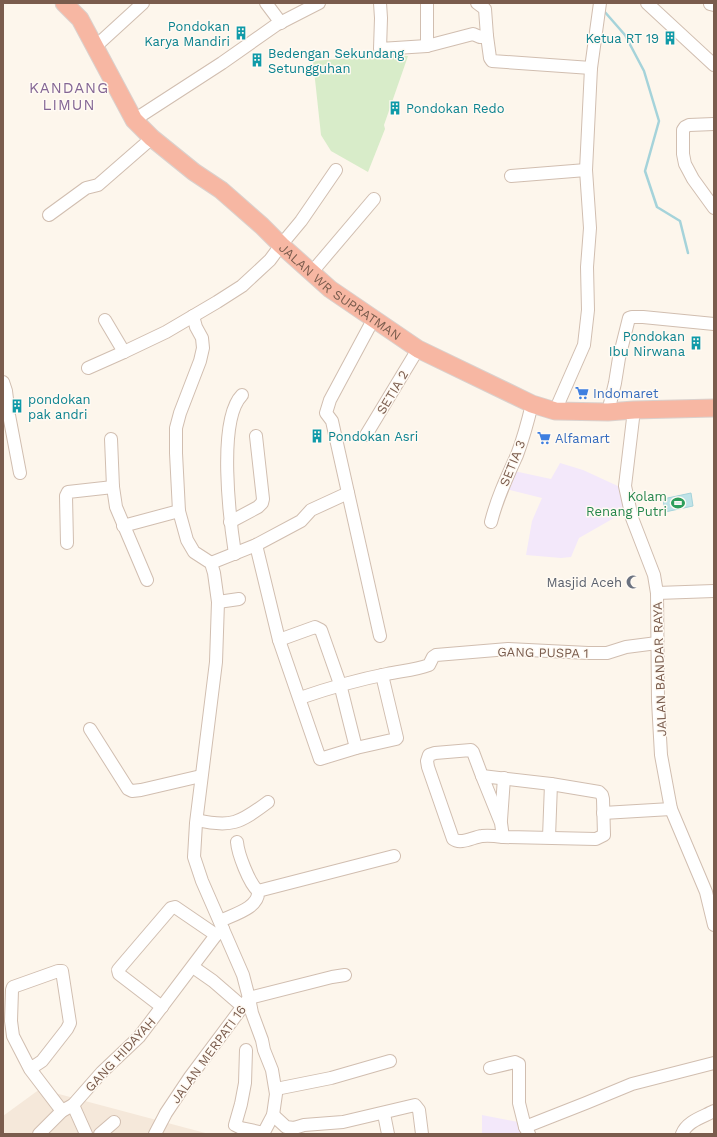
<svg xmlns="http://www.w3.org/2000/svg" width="717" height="1137" font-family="'Work Sans',sans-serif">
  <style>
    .residential { fill: #f5e8da }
    .education { fill: #f3e8fa }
    .green { fill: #d8ecc9 }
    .water { fill: #bfe3e8; stroke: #a5d3da }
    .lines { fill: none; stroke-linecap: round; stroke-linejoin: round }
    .stream { stroke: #a5d3da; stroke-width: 2.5 }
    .minor-casing { stroke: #d1beb0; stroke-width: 14 }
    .highway-casing { stroke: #dad1cd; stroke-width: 19 }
    .minor { stroke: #fff; stroke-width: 12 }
    .highway { stroke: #f7b7a3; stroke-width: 17 }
    .labels { text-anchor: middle; stroke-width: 3; stroke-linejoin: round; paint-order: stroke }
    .culture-label { font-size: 13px; fill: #0d838f; stroke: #fffaf3; text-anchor: start }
    .street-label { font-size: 13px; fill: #7a5c4d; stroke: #fffaf3 }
    .shop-label { font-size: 13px; fill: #366cbe; stroke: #fffaf3; text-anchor: start }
    .leisure-label { font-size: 13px; fill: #27864d; stroke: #fffaf3; text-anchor: end }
    .worship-label { font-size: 13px; fill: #5b616d; stroke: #fffaf3; text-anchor: end }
    .quarter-label { font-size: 15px; letter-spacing: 1px; fill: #846695; stroke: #fffaf3 }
  </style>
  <rect width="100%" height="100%" fill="#fdf6ec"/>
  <path class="residential" d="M 40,1089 L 209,1134 L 3,1134 L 3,1116 Z"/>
  <g class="education">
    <path d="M 560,463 L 583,470 L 620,487 L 631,511 L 614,518 L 579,538 L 571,557 L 561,558 L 526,555 L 532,521 L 542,498 L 506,489 L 514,471 L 551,479 Z"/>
    <path d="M 482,1115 L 518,1122 L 524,1134 L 482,1134 Z"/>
  </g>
  <path class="green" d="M 389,55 L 408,56 L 384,125 L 385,129 L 368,172 L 331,151 L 321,135 L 313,61 Z"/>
  <path class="water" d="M 691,493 L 693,506 L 665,512 L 663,499 Z"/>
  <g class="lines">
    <path class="stream" d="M 604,11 L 625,35 L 644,71 L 659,121 L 645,171 L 657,207 L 680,221 L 688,253"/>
    <g class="minor-casing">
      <g id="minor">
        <path d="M 266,3 L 281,23"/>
        <path d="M 380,3 L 381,18 L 380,49 L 427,46 L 473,34 L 480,37 L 487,36 L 490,58 L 492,61 L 591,68"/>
        <path d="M 477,3 L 485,9 L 487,36"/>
        <path d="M 647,3 L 714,65"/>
        <path d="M 710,4 L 714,5"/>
        <path d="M 96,46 L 143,3"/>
        <path d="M 427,46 L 427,3"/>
        <path d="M 134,120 L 222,63 L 276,25 L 319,3"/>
        <path d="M 714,124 L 689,125 L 685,127 L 683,130 L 683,154 L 685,164 L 693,179 L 714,208"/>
        <path d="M 511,176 L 586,170"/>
        <path d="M 49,215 L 86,188 L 98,185 L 152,138"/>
        <path d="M 312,272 L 374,199"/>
        <path d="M 193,316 L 196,327 L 202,338 L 203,348 L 200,361 L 180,413 L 176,428 L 176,453 L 179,511 L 187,540 L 194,552 L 211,563 L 214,573 L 218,602 L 216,662 L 196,823 L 194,857 L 202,881 L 243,975 L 249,998 L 252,1013 L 262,1040 L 264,1050 L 272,1070 L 276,1094 L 273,1115 L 263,1134"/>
        <path d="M 374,318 L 330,400 L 326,413 L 332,421 L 380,636"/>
        <path d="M 105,320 L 124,352"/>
        <path d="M 88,368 L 124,352 L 166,332 L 217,302 L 242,286 L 270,260 L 281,245 L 301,221 L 336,170"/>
        <path d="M 3,382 L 6,391 L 9,415 L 20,473"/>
        <path d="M 634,410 L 625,486 L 632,518 L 654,575 L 657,593 L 658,701 L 661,755 L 671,809 L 706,892 L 714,925"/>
        <path d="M 555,411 L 584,345 L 588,310 L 587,267 L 590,228 L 586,170 L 591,68 L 600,3"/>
        <path d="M 608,412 L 615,383 L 619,358 L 629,318 L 632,317 L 643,317 L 714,324"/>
        <path d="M 366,435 L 418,349"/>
        <path d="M 111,439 L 113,487 L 116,507 L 147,580"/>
        <path d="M 230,522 L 258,507 L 262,503 L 263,499 L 256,436"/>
        <path d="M 491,522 C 497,498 507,477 517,455 C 523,439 528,421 532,404"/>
        <path d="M 123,526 L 179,511"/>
        <path d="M 67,543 L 66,496 L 68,492 L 113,487"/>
        <path d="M 256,545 L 279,640 L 320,759 L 356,748 L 396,739 L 397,738 L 382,675"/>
        <path d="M 235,554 C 230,521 217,420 242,395"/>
        <path d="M 211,563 L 256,545 L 301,521 L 311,510 L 348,493"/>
        <path d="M 657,593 L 714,591"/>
        <path d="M 218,602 L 239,599"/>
        <path d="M 279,640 L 315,627 L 321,630 L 340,684 L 356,748"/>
        <path d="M 300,698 C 329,688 356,680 387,674 C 401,671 416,670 429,665 L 433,657 L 436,655 L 508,649 L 588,653 L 607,653 L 626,647 L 657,643"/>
        <path d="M 90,729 L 128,789 L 132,791 L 141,790 L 201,776"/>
        <path d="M 482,776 L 551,784 L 599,792 L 602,795 L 603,799 L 604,835 L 596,839 L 503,837 L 501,823 Z"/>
        <path d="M 482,776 L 473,752 L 471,750 L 435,753 L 429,755 L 427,761 L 428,767 L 453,839 C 461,845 473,837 482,836 C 489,835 496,836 503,837"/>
        <path d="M 603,813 L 671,809"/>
        <path d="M 197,820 C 231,828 240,823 268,802"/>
        <path d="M 501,820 L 504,778"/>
        <path d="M 549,837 L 551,784"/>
        <path d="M 237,842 C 238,854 249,883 258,891"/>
        <path d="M 220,921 C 232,915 260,908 258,891 L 394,856"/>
        <path d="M 193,967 L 213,981 L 243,1007"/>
        <path d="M 162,1007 L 119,974 L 118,970 L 171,908 L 175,907 L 216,935"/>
        <path d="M 246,1050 L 245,1083 L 241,1104 L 235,1125 L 241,1128 L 264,1133"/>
        <path d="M 490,1068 L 515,1062 L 519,1064 L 519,1103 L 525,1127"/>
        <path d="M 30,1069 L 42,1061 L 67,1029 L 70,1023 L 62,971 L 58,971 L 13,987 L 12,990 L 11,1021 L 13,1036 L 30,1069 L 62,1111"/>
        <path d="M 276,1089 L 331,1078 L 390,1061"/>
        <path d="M 73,1105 L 86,1134"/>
        <path d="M 384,1114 L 388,1134"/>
        <path d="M 273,1115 L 286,1127 L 294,1128 L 304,1125 L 343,1122 L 415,1105 L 419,1110 L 422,1134"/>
        <path d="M 39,1134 L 62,1111 L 73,1105 L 102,1072 L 139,1037 L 216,935 L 223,929"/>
        <path d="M 100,1134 L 114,1122"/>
        <path d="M 155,1134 L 166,1113 L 190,1077 L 249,998 L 332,977 L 345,975"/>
        <path d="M 529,1134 L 525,1127 L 586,1103 L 632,1084 L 714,1063"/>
        <path d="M 682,1134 C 687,1121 703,1117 714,1111"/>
      </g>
    </g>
    <g class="highway-casing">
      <g id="highway">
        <path id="s1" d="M 64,3 L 80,19 L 134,120 L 152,138 L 194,172 L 221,190 L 262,226 L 281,245 L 330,289 L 418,349 L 532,404 L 555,411 L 608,412 L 634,410 L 714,408"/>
      </g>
    </g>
    <use href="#minor" class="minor"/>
    <use href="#highway" class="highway"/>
  </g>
  <defs>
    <g id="building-bare" transform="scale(1.08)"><path d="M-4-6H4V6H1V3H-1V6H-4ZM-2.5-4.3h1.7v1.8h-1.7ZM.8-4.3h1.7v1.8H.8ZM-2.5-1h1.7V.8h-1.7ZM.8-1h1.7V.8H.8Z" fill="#0f9aa8" stroke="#fffaf3" stroke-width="2.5" paint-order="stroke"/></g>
    <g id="supermarket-bare" transform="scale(1.08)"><path d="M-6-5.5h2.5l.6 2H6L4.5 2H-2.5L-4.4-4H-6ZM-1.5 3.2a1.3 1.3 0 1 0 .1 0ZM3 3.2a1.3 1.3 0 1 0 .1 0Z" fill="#3f7fe0" stroke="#fffaf3" stroke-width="2.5" paint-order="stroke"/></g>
    <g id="stadium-bare" transform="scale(1.08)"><path d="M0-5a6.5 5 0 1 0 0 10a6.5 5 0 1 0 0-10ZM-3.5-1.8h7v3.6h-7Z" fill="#2e9e5b" stroke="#fffaf3" stroke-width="2.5" paint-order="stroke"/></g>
    <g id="mosque-bare" transform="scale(1.08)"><path d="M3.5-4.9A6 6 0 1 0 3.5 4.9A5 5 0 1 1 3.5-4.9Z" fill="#6b7280" stroke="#fffaf3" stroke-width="2.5" paint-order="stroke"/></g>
  </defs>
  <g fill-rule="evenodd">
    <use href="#building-bare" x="241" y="33"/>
    <use href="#building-bare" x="670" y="38"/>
    <use href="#building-bare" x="257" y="60"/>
    <use href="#building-bare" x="395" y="108"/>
    <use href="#building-bare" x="696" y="343"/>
    <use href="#supermarket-bare" x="582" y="393"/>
    <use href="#building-bare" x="17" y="406"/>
    <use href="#building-bare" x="317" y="436"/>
    <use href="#supermarket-bare" x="544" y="438"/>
    <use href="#stadium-bare" x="678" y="503"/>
    <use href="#mosque-bare" x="633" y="582"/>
  </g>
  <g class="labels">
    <g class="culture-label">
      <text x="230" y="31" text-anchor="end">Pondokan<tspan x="230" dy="15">Karya Mandiri</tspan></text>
      <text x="659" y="43" text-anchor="end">Ketua RT 19</text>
      <text x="268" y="58">Bedengan Sekundang<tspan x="268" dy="15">Setungguhan</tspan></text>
      <text x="406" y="113">Pondokan Redo</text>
      <text x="685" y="341" text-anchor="end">Pondokan<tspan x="685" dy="15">Ibu Nirwana</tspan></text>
      <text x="28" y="404">pondokan<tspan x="28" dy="15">pak andri</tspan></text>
      <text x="328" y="441">Pondokan Asri</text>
    </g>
    <g class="street-label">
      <text dy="5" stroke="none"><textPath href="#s1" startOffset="406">JALAN WR SUPRATMAN</textPath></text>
      <text transform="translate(392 392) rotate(-59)" y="5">SETIA 2</text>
      <text transform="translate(512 463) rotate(-68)" y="5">SETIA 3</text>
      <text transform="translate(543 652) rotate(1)" y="5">GANG PUSPA 1</text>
      <text transform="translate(659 669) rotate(-92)" y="5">JALAN BANDAR RAYA</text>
      <text transform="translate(120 1054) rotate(-47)" y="5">GANG HIDAYAH</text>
      <text transform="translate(208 1054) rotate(-54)" y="5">JALAN MERPATI 16</text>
    </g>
    <g class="shop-label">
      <text x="593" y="398">Indomaret</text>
      <text x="555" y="443">Alfamart</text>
    </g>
    <g class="leisure-label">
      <text x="667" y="501">Kolam<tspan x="667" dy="15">Renang Putri</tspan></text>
    </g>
    <g class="worship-label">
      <text x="622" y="587">Masjid Aceh</text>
    </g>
    <g class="quarter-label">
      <text x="69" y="93">KANDANG<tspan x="69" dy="17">LIMUN</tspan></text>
    </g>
  </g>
  <rect width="717" height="1137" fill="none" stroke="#7a5c4d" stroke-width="8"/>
</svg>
